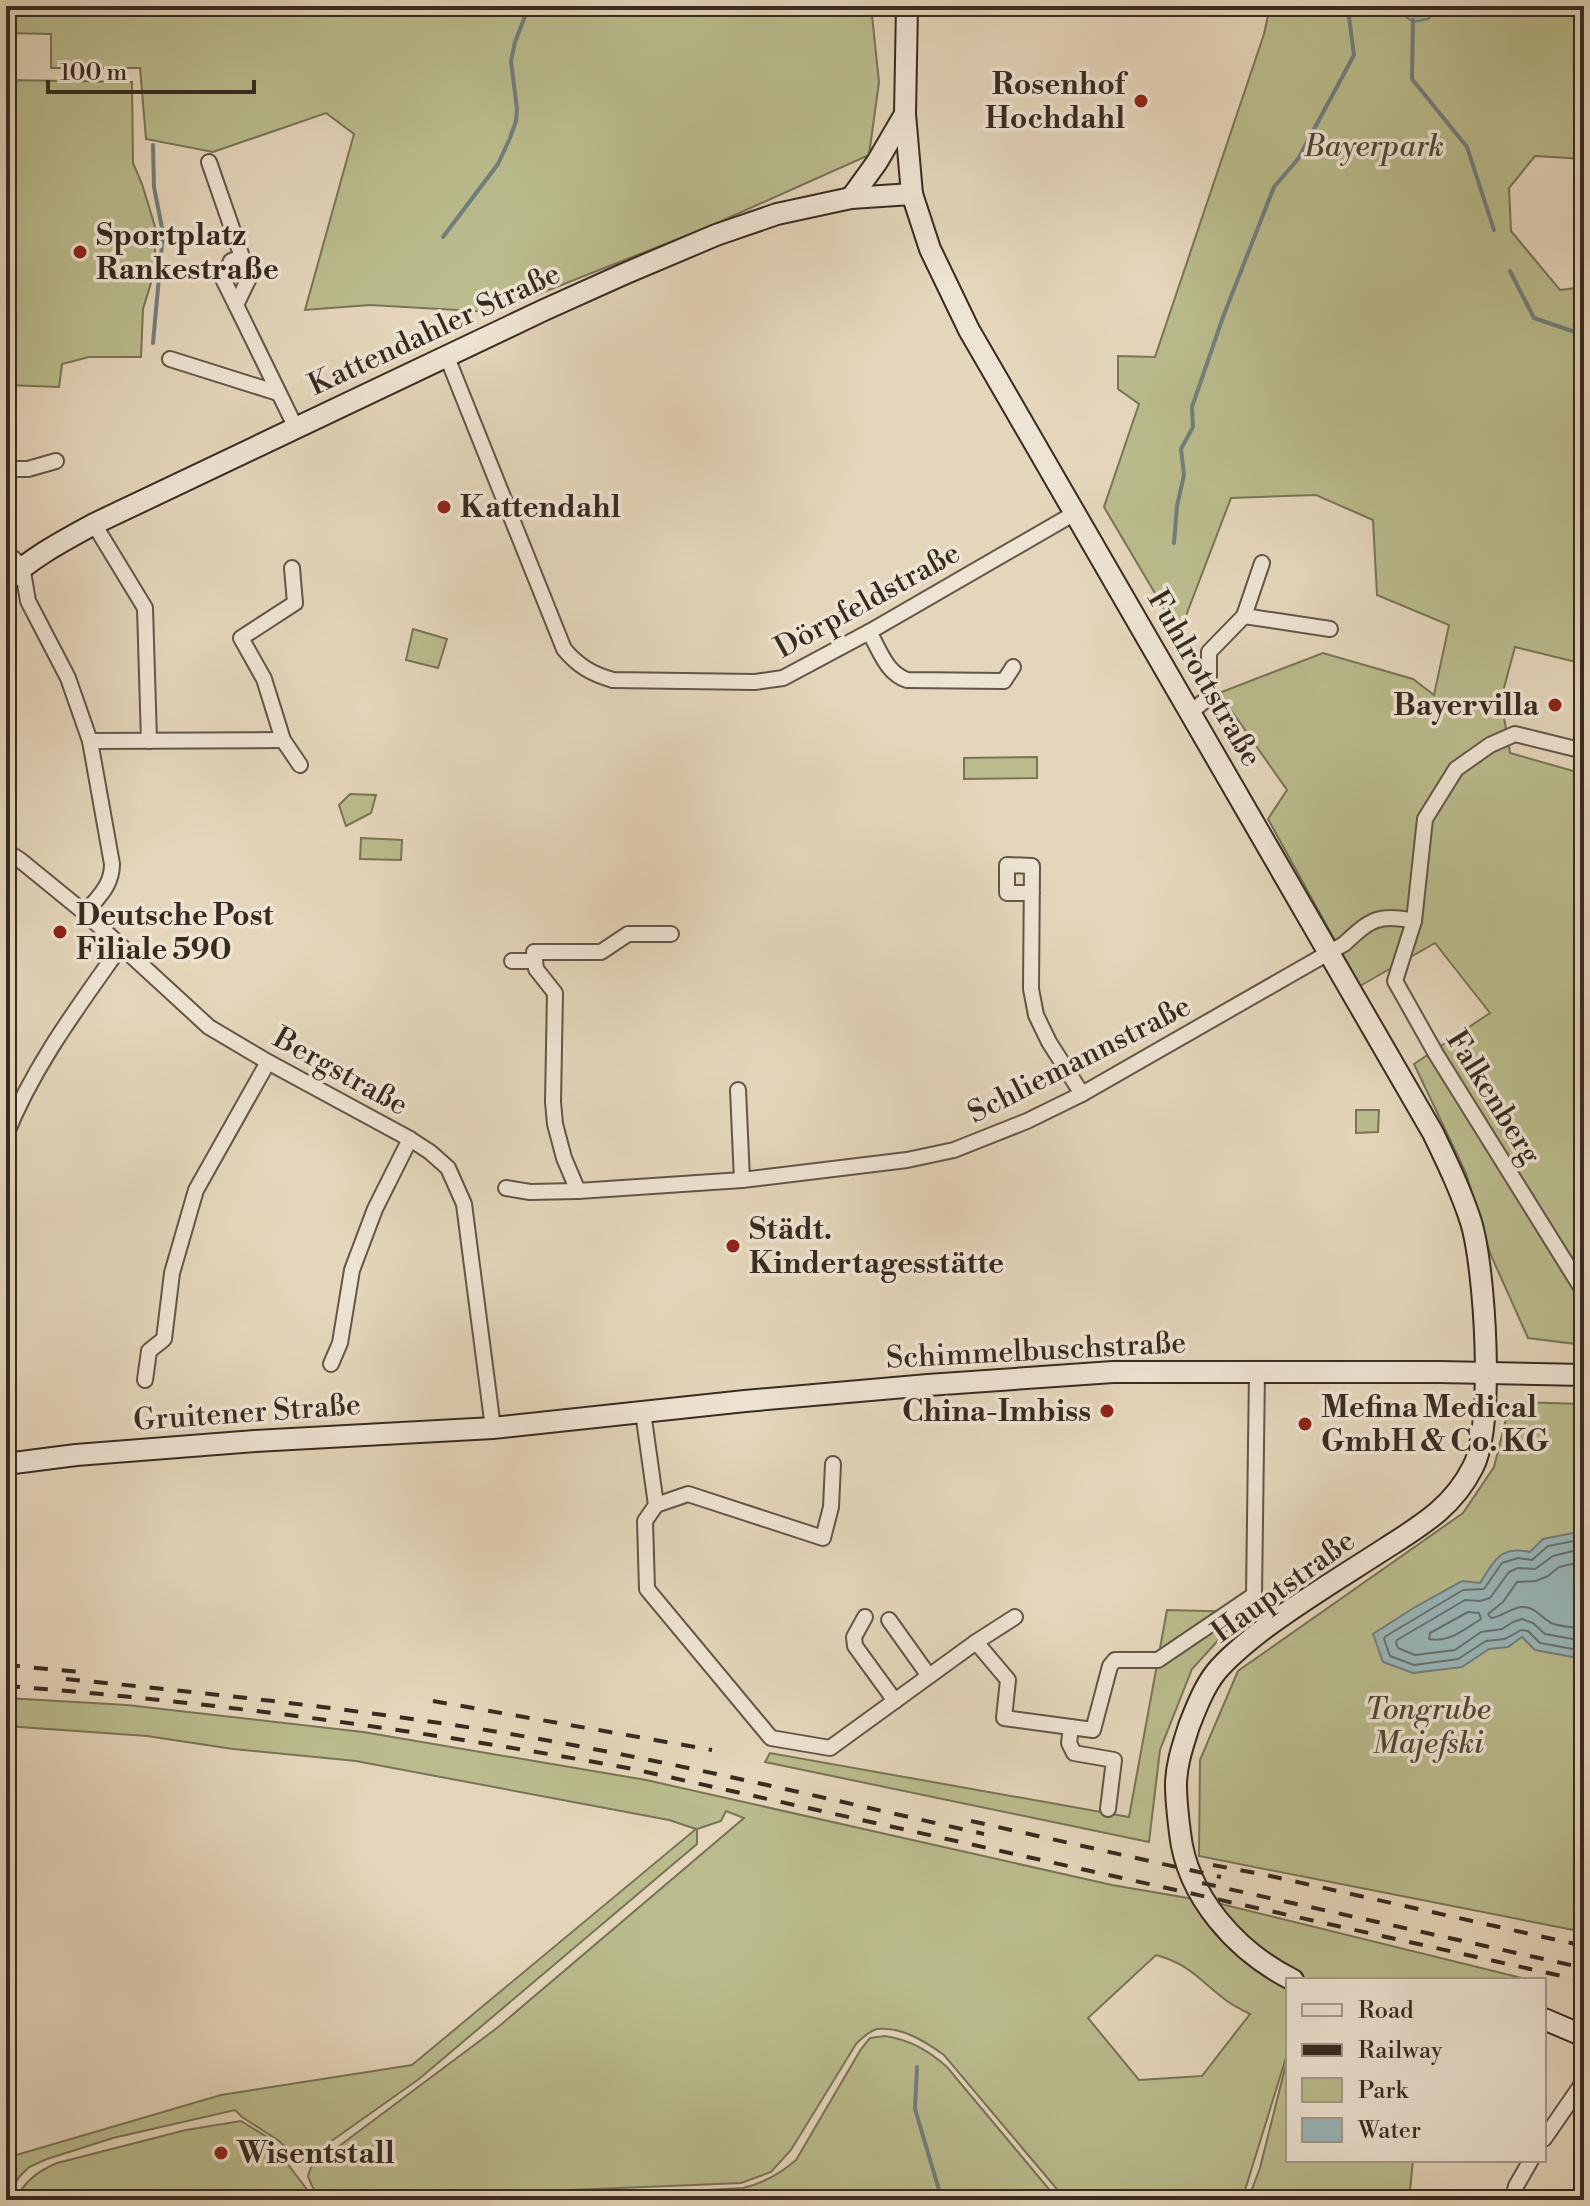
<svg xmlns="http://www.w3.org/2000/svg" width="1590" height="2206" font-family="'Libre Bodoni',serif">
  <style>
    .green { fill: #babc8d; stroke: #787457; stroke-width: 2; fill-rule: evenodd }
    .water { fill: #99b7ba; stroke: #727f7d; stroke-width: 2 }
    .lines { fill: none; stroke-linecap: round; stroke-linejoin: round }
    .shore { stroke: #68716e; stroke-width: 2 }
    .stream { stroke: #727f7d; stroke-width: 4 }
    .street-casing { stroke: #625648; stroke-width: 18 }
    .secondary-casing { stroke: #372b21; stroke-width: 24 }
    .street { stroke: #eee4d3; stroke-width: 14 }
    .secondary { stroke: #eee4d3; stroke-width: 20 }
    .rail { stroke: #372b21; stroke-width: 4; stroke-dasharray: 14 14; stroke-linecap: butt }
    .poi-dot { fill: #8f2418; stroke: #eee4d3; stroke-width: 3 }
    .labels { text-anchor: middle; stroke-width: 7; stroke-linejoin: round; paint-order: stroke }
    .poi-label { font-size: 30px; font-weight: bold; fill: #372b21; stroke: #eee4d3; text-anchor: start }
    .park-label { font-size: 30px; font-style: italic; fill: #514837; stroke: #eee4d3 }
    .street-label { font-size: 30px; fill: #372b21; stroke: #eee4d3 }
  </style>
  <rect width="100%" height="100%" fill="#e5d6bb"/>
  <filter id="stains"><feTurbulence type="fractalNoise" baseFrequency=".0025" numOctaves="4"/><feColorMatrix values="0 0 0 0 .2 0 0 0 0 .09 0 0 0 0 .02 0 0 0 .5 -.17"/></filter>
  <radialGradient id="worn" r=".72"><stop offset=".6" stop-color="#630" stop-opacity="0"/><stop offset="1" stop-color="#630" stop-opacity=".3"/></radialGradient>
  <g class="green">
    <path d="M 6,6 L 871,6 L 879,82 L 869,155 L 708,227 L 493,312 L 370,305 L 305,310 L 354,134 L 326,113 L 213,152 L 146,139 L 140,68 L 51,68 L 51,34 L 6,33 Z"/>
    <path d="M 1270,6 L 1584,6 L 1584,159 L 1535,156 L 1509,188 L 1511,231 L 1560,290 L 1584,287 L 1584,664 L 1515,647 L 1501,699 L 1510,753 L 1584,774 L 1584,1345 L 1528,1338 L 1490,1253 L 1466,1173 L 1414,1064 L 1490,1013 L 1435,943 L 1360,986 L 1268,819 L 1287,790 L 1219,693 L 1323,653 L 1413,679 L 1434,695 L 1449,625 L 1377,595 L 1373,520 L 1316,495 L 1231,498 L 1179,634 L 1104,507 L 1139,404 L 1118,389 L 1118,356 L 1155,357 L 1264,34 Z"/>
    <path d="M 6,80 L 132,82 L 133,163 L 142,184 L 156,230 L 154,273 L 143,309 L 141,357 L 89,357 L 62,364 L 59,387 L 6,385 Z"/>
    <path d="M 413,629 L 447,639 L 438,668 L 406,660 Z"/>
    <path d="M 1037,757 L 1037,778 L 964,779 L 964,758 Z"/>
    <path d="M 350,794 L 376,795 L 371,813 L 346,826 L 339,805 Z"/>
    <path d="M 361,838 L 402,840 L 401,860 L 360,859 Z"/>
    <path d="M 1356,1110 L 1379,1110 L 1378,1132 L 1356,1133 Z"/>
    <path d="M 1519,1402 L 1584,1404 L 1584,1932 L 1199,1856 L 1200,1760 L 1238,1671 L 1463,1513 L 1494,1467 L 1510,1403 Z"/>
    <path d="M 1167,1610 L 1244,1612 L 1192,1669 L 1160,1750 L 1149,1842 L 765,1762 L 770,1753 L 1129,1817 Z"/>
    <path d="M 6,1698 L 127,1705 L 363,1732 L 646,1780 L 1112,1885 L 1217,1903 L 1530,1980 L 1288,1980 L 1288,2051 L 1242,2200 L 1066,2200 L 944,2055 C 926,2042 901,2026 877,2029 C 869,2031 862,2038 856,2044 L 791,2150 L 771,2172 L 741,2183 L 523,2192 L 417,2200 L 323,2200 L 312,2186 L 308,2176 L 311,2167 L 497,2028 L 744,1818 L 726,1811 L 721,1821 L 697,1829 L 697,1844 L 419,2079 L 316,2152 L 305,2157 L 295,2156 L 279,2141 L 242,2117 L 235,2110 L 113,2138 L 47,2159 L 29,2167 L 20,2176 L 6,2198 L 6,2158 L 221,2095 L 412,2065 L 696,1829 L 669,1820 L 356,1761 L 233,1749 L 147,1736 L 6,1726 ZM 1156,1955 C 1190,1964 1200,1981 1227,2001 C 1234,2006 1242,2010 1250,2014 L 1202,2076 L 1139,2080 L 1088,2018 Z"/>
    <path d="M 885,2036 C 910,2040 928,2050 947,2067 L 1058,2200 L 529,2200 L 743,2188 C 764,2183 780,2174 796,2160 L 861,2049 L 870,2038 Z"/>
    <path d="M 1288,2056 L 1288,2160 L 1413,2160 L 1409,2200 L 1248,2200 L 1260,2168 Z"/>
    <path d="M 241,2121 L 267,2137 L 315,2200 L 15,2200 C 25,2181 38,2171 57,2163 L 186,2130 Z"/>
  </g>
  <g class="water">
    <path d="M 1401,6 L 1442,6 L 1428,19 L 1413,22 L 1405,16 Z"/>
    <path d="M 1578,1532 L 1584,1538 L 1584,1659 L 1535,1650 L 1522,1637 L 1508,1647 L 1489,1649 L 1462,1667 L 1413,1673 L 1383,1662 L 1373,1634 L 1415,1607 L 1462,1581 L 1480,1583 C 1494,1561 1500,1545 1530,1552 L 1543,1539 Z"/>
  </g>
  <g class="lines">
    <g class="shore">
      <path d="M 1584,1543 L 1574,1541 L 1548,1546 L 1532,1560 L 1518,1558 L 1502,1563 L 1484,1589 L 1463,1590 L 1386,1636 L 1384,1639 L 1390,1656 L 1414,1665 L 1458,1659 L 1486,1641 L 1505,1639 L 1521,1630 L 1528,1631 L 1540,1643 L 1584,1651"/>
      <path d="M 1584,1553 L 1573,1551 L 1553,1556 L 1535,1569 L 1518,1568 L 1509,1572 L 1490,1598 L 1480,1601 L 1465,1600 L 1397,1640 L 1396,1643 L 1398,1648 L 1415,1655 L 1455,1650 L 1481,1632 L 1502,1629 L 1513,1622 L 1522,1619 L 1533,1623 L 1545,1634 L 1584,1641"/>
      <path d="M 1584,1565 L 1572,1564 L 1559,1567 L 1548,1576 L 1536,1581 L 1517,1582 L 1503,1602 L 1488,1614 L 1491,1618 C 1502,1617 1510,1608 1522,1607 C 1536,1607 1540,1617 1551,1623 C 1560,1627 1574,1627 1584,1629"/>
      <path d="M 1468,1612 L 1479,1613 L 1481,1619 C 1464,1629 1450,1643 1429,1639 L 1430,1633 Z"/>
    </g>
    <g class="stream">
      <path d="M 134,6 L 134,8"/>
      <path d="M 1413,20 L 1412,79 L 1467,147 L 1494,230"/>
      <path d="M 443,237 L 498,164 L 510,138 L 516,121 L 517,109 L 511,61 L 515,42 L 529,6"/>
      <path d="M 1510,271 L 1534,318 L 1584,335"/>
      <path d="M 153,343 L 163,233 L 154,187 L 153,145"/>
      <path d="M 1174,543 L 1177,506 L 1184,475 L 1181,449 L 1193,427 L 1192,407 L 1223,317 L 1274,187 L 1298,159 L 1354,55 L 1349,17 L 1342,6"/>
      <path d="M 917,2067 L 915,2109 L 942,2200"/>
    </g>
    <g class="street-casing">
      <g id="street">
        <path d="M 209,162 L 242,257 L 231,261 L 223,279 L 236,305"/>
        <path d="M 242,257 L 250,276 L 236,305 L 296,428"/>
        <path d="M 447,357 L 564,649 C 578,666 592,674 613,680 L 755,682 L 783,678 L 869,632 L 1075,513"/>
        <path d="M 170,359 L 278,393"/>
        <path d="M 6,469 L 28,469 L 56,461"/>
        <path d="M 94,524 L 145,608 L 149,741"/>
        <path d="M 6,552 L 22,566 L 28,601 L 68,678 L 90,741 L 112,864 C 112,886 98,897 85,913"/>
        <path d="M 292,568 L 295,603 L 241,638 L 264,679 L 283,740 L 300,765"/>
        <path d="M 1244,616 L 1262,563"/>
        <path d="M 869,632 C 880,650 886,673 907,680 L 1004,681 L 1013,667"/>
        <path d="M 1190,713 L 1209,697 L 1209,652 L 1244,616 L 1330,629"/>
        <path d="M 90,741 L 283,740"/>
        <path d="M 1584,751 L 1515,734 L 1490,745 L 1456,769 L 1425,819 L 1414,921 L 1395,981 L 1436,1054 L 1584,1292"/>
        <path d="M 6,851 L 20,860 L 85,913 L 209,1027 L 268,1062 L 410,1139 L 430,1152 L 448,1168 L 464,1204 L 493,1428"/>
        <path d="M 1032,893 L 1007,893 L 1007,865 L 1032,866 L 1031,989 L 1036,1015 L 1049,1042 L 1082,1094"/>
        <path d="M 512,961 L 534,961"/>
        <path d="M 738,1090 L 742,1180"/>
        <path d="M 6,1135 C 34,1065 78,1007 121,946"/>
        <path d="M 506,1188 L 530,1192 L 578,1191 L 742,1180 L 907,1160 L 954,1150 L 1027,1121 L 1082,1094 L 1344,944 C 1370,920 1378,913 1414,921"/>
        <path d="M 578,1191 L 564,1158 L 555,1124 L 553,1102 L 555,993 L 536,969 L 534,952 L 601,952 L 628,934 L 671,934"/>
        <path d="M 331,1364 L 340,1343 L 352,1270 L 375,1209 L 410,1139"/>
        <path d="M 145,1380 L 149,1351 L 164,1339 L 172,1273 L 196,1190 L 268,1062"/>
        <path d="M 643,1412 L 656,1505 L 645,1521 L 647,1589 L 771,1738 L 830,1748 L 976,1642 L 1008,1680 L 1004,1718 L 1093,1730 L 1110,1666 L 1115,1660 L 1158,1660 L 1254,1595 L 1257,1371"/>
        <path d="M 656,1505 L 688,1494 L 823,1538 L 831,1507 L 833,1464"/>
        <path d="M 865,1617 L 854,1637 L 855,1646 L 895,1701"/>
        <path d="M 889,1620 L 929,1676"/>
        <path d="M 976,1642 L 1015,1617"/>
        <path d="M 1071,1727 L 1069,1743 L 1074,1753 L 1114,1760 L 1108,1809"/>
        <path d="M 1544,2139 L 1584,2081"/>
        <path d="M 1513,2200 L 1516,2186 L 1531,2160"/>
      </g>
    </g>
    <g class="secondary-casing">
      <g id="secondary">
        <path d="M 907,6 L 905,114 L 912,194 L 930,249 L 969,330 L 1433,1133 C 1447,1162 1461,1191 1471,1222 C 1485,1268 1495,1425 1473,1467 C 1453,1507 1422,1525 1386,1548 C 1346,1574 1304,1599 1265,1628 C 1248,1641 1230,1655 1216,1672 C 1204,1687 1196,1708 1189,1726 C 1183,1745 1176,1765 1176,1785 C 1176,1801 1178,1817 1180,1833 C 1187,1897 1237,1952 1293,1980"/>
        <path d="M 851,198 L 877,162 L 905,114"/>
        <path d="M 6,582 C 32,557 63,541 94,524 L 544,310 L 624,274 L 716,235 L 777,214 L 851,198 L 912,194"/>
        <path d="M 6,1464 L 76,1455 L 255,1441 L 493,1428 L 745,1401 L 928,1385 L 1113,1372 L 1439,1372 L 1584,1375"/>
        <path d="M 1544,2019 L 1584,2036"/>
      </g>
    </g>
    <use href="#street" class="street"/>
    <use href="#secondary" class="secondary"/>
    <g class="rail">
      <path d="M 6,1665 L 80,1672"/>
      <path d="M 66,1679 C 206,1693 347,1708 486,1730 C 654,1757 819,1797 984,1834"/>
      <path d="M 6,1686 C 216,1702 426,1731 633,1769 L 1584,1981"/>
      <path d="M 433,1701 L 712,1750"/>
      <path d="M 971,1821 L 1221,1877"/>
      <path d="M 1213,1865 L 1266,1875 L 1584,1946"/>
      <path d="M 1202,1883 L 1584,1968"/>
    </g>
  </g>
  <g class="poi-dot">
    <circle cx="1141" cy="101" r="8"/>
    <circle cx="80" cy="252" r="8"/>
    <circle cx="444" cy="507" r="8"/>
    <circle cx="1555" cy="705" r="8"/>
    <circle cx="60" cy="932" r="8"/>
    <circle cx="733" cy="1246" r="8"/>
    <circle cx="1107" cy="1411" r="8"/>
    <circle cx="1305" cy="1424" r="8"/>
    <circle cx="221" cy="2153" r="8"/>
  </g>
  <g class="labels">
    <g class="poi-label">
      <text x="1125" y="94" text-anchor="end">Rosenhof<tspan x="1125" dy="34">Hochdahl</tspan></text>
      <text x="96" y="245">Sportplatz<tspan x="96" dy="34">Rankestraße</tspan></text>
      <text x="460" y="517">Kattendahl</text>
      <text x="1539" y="715" text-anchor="end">Bayervilla</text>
      <text x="76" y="925">Deutsche Post<tspan x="76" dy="34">Filiale 590</tspan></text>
      <text x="749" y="1239">Städt.<tspan x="749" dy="34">Kindertagesstätte</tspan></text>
      <text x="1321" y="1417">Mefina Medical<tspan x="1321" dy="34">GmbH &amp; Co. KG</tspan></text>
      <text x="1091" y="1421" text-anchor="end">China-Imbiss</text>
      <text x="237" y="2163">Wisentstall</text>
    </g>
    <g class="park-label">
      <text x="1374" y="156">Bayerpark</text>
      <text x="1428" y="1719">Tongrube<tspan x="1428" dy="34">Majefski</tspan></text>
    </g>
    <g class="street-label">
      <text transform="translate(434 329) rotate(-25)" y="10">Kattendahler Straße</text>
      <text transform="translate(867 600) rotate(-29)" y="10">Dörpfeldstraße</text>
      <text transform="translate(1205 678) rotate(60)" y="10">Fuhlrottstraße</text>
      <text transform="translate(1079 1059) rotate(-27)" y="10">Schliemannstraße</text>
      <text transform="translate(341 1071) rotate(29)" y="10">Bergstraße</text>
      <text transform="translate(1494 1097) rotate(58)" y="10">Falkenberg</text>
      <text transform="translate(1036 1350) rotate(-3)" y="10">Schimmelbuschstraße</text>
      <text transform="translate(247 1412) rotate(-4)" y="10">Gruitener Straße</text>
      <text transform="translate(1283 1586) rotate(-36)" y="10">Hauptstraße</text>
    </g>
  </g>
  <rect width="1590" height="2206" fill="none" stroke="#e5d6bb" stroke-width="32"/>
  <rect x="8" y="8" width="1574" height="2190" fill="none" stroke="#372b21" stroke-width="4"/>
  <rect x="16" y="16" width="1558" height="2174" fill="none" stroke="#372b21" stroke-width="2"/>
  <rect x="1286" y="1978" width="260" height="184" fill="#eee4d3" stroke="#a59a8c" stroke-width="2"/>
  <rect x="1302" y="2004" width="40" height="12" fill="#eee4d3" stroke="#a59a8c" stroke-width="2"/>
  <text x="1358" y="2018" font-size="24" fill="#372b21">Road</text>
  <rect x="1302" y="2044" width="40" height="12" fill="#372b21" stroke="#a59a8c" stroke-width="2"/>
  <text x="1358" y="2058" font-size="24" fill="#372b21">Railway</text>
  <rect x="1302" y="2078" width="40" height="24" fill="#babc8d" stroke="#a59a8c" stroke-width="2"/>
  <text x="1358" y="2098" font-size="24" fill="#372b21">Park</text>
  <rect x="1302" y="2118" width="40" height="24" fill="#99b7ba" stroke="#a59a8c" stroke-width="2"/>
  <text x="1358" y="2138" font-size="24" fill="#372b21">Water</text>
  <path d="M48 80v12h206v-12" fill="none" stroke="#372b21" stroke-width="4"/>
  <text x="60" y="80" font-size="24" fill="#372b21" stroke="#eee4d3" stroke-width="6" paint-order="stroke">100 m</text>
  <rect width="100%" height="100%" filter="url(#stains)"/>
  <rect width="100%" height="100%" fill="url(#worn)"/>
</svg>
